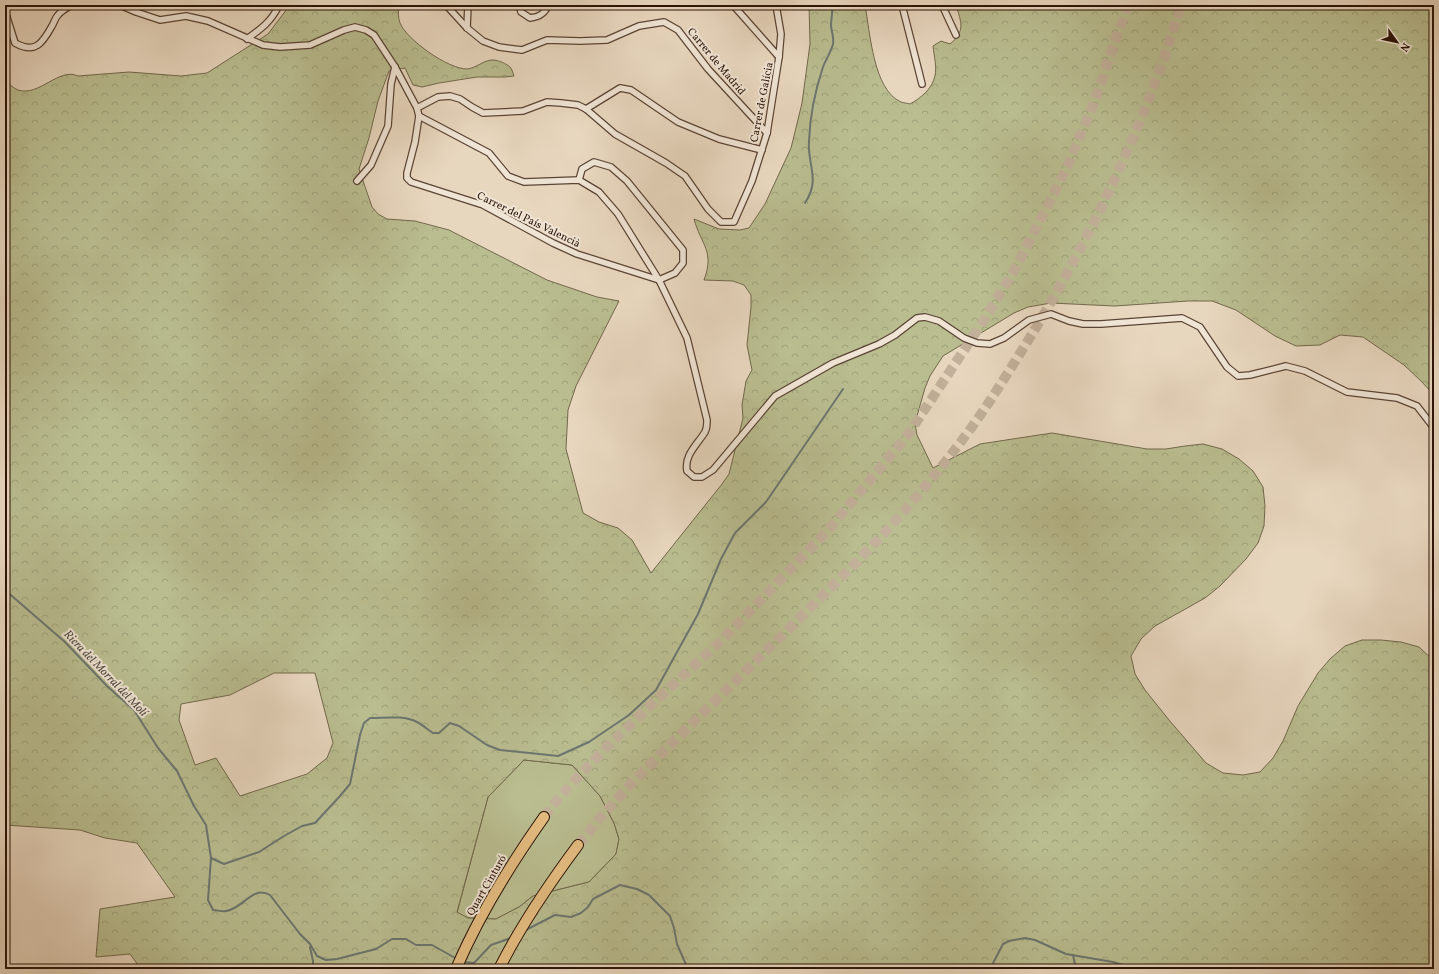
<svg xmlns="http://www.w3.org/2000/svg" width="1439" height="974" font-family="Vollkorn,serif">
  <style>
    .grass { fill: #b9bd90; stroke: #72684c }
    .forest { fill: url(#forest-crowns); stroke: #72684c; fill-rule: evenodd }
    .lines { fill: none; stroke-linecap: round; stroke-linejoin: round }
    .stream { stroke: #6c7670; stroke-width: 2 }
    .highway-tunnel { stroke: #c2b09a; stroke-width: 10; stroke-dasharray: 10 5; stroke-linecap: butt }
    .street-casing { stroke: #5a4435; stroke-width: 8 }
    .highway-casing { stroke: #2a1307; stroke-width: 12 }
    .street { stroke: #f0e5d5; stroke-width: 5.5 }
    .highway { stroke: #e4bc80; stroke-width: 10 }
    .labels { text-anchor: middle; stroke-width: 4; stroke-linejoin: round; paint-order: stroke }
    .street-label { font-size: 11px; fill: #2a1307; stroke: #f0e5d5 }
    .water-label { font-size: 12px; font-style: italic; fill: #504d44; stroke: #f0e5d5 }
  </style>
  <defs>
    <pattern id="forest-crowns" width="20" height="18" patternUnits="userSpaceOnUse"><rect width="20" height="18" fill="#b9bd90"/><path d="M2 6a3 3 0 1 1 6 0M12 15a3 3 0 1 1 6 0" fill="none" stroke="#9fa27b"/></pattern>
  </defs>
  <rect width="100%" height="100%" fill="#e8d7bf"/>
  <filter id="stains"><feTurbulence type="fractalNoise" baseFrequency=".005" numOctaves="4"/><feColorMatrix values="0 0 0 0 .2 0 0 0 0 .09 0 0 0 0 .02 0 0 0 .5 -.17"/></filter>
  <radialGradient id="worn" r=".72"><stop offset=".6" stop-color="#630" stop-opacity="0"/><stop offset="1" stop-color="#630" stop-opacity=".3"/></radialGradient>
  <path class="grass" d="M 524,760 L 572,765 L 600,796 L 614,823 L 619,839 L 616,854 L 589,882 L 533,896 L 519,907 L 496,919 L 468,918 L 457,913 L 488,797 Z"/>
  <path class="forest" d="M 290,5 L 399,5 C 398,12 398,17 400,23 C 407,40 448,69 467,69 C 477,68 483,60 493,60 C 498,60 507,64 510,67 C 512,69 513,73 514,76 L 505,77 L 477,77 L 439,83 L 422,87 L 413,85 L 405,68 L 389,71 L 378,101 L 369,138 L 359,169 L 372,207 L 378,214 L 387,219 L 415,221 L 449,230 L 547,280 L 597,297 L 619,301 L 576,386 L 568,410 L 566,449 L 583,513 L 599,522 L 618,528 L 632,540 L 651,573 L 722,484 L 729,474 L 743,418 L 742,405 L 746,381 L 752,370 L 747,345 L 751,307 L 751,295 L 744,285 L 733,281 L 704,280 C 715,251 701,245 694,219 L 719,229 L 740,230 L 749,228 L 765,204 L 791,148 L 794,136 L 802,103 L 810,44 L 809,5 L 865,5 C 870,31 873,90 901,102 C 903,103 907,103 910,104 C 921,98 932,89 935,76 C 937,67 934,56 933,46 L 941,41 L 950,44 C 966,31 961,22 956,5 L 1434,5 L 1434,395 L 1421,381 L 1404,365 L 1363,337 L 1340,335 L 1320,345 L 1296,346 L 1275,336 L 1236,310 L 1212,301 L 1188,301 L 1115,306 L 1051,303 L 1028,307 L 1014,313 L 943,356 L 930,376 L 925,388 L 915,423 L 917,435 L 933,468 L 980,444 L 1052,433 L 1147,449 L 1166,449 L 1185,446 L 1203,444 L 1222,449 L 1239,459 L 1253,471 L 1263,487 L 1265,506 L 1264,526 L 1258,543 L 1246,559 L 1220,586 L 1205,598 L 1155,626 L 1141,639 L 1131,656 L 1135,674 L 1145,690 L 1169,720 L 1206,763 L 1223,773 L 1243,775 L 1260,772 L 1273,758 L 1283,741 L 1298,706 L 1318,673 L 1330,659 L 1345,646 L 1362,640 L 1381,640 L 1401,642 L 1419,647 L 1433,660 L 1434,662 L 1434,969 L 141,969 L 130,954 L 96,957 L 100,909 L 175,897 L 137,843 L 105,838 L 80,830 L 5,825 L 5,80 C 9,84 13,88 18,90 C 39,97 59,67 78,76 L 129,72 L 181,76 L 207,73 L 268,34 ZM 274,673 L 315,673 L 333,743 L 327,758 L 307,774 L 240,796 L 216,758 L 195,765 L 179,720 L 181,704 L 230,695 ZM 524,760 L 572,765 L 600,796 L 614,823 L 619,839 L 616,854 L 589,882 L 533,896 L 519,907 L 496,919 L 468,918 L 457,912 L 488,797 Z"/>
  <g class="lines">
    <g class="stream">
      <path d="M 805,203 C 821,179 807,165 809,141 C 810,115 815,91 823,67 C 826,59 831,52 833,44 C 834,38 832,33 831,26 C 831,19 833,12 832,5"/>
      <path d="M 5,590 L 65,642 L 107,686 L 134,710 L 158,748 L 177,771 L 194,806 L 206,825 L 211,858 L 208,900 L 213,910 C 217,910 222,912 226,911 C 243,909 252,885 270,895 L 300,934 L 310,944 L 317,956 L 326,960 L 337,959 L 376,949 L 392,939 L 406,939 L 416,945 L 432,945 L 457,959"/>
      <path d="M 211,858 L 224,864 L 259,852 L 284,836 L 302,826 L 315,823 L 340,796 L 350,784 L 360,735 L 364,723 L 370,718 C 385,718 403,715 417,722 C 423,725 428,730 433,733 L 439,733 L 450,723 L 459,726 L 487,745 L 500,750 L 558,756 L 589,742 L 629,715 L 656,690 L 698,614 L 721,559 L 735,533 L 766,502 L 843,389"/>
      <path d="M 524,931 L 555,915 L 571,917 L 581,913 L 588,907 L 593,899 L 620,885 L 637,889 L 649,895 L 670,916 L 674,928 L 677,944 L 688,969"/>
      <path d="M 310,947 L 313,961 L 313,969"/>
      <path d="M 1073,955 L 1076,969"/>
      <path d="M 463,962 L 474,963 L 491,945 L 511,938"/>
      <path d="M 990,969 L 1003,944 L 1009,941 L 1025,938 L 1035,940 L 1066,954 L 1113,962 L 1135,969"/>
    </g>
    <g class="highway-tunnel">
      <path d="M 544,817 L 561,795 L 600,754 L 653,703 L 723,639 L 828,530 L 907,436 L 982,323 L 1012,274 L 1039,223 L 1067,167 L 1092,108 L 1128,5"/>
      <path d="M 578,845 L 600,818 L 636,778 L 851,568 C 892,526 931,482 966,435 C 989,404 1009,371 1029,339 C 1093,234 1146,122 1181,5"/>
    </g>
    <g class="street-casing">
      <g id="street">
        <path d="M 120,5 L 136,12 L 160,20 L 186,16 L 208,21 L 263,45 L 280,47 L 310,45 L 344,30 L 355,27 L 366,30 L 374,35 L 395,67 L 417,108 L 419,116 L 415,142 L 407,173 L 407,178 L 411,182 L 483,205 L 553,243 L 577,254 L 659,280"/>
        <path d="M 446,5 L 467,28 L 483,41 L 499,47 L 522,50 L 547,40 L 580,41 L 607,40 L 639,26 L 664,22 L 678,30 L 708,69 L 767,133"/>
        <path d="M 519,5 L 521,12 L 530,18 C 539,17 545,14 548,5"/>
        <path d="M 733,5 L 779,57"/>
        <path d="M 902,5 L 922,84"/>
        <path d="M 942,5 L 956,35"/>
        <path d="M 5,11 L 15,43 C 35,54 42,44 52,26 C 54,23 55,18 58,15 C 61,11 67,8 71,5"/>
        <path d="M 467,28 L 468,5"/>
        <path d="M 247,39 C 261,29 272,21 279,5"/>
        <path d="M 417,108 L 438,97 L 450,96 L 460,99 L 472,107 L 483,113 L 523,111 L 547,102 L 561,103 L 578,105 L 586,109 L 615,134 L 666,163 L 685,176 L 708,209 L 721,222 L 734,222 L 752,181 L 767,133 L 779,57 L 781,34 L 776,5"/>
        <path d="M 586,109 L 620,88 L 631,90 L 678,122 L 719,139 L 762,150"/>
        <path d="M 419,116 L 489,153 L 508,176 L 524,182 L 579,180 L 599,192 L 618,214 L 659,280 L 687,338 L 707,420 C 707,424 707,428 705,432 C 697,445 684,455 687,471 L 694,477 L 702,477 L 713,470 L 775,396 L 833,363 L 879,344 L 895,335 L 917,318 L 925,317 L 939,321 L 964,338 L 977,343 L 990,344 L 1004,338 L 1029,320 L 1051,314 L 1069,321 L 1083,324 L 1101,324 L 1182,318 L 1200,327 L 1227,367 L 1238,376 L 1250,375 L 1286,366 L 1305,371 L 1347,392 L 1397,398 L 1417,406 L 1434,428"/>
        <path d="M 579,180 L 582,169 L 594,162 L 611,167 L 627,181 L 683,250 L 683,263 L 675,273 L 659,280"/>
        <path d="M 357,181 L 371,165 L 388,126 L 391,84 L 395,67"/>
      </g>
    </g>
    <g class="highway-casing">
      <g id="highway">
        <path d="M 456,969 C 479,915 510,865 544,817"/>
        <path d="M 499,969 C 521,925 549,884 578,845"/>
      </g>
    </g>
    <use href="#street" class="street"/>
    <use href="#highway" class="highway"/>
  </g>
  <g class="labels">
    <g class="street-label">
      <text transform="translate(717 61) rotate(50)" y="4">Carrer de Madrid</text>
      <text transform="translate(761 102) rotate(-79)" y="4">Carrer de Galícia</text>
      <text transform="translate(529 219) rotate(26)" y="4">Carrer del País Valencià</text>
      <text transform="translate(486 885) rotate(-60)" y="4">Quart Cinturó</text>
    </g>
    <g class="water-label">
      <text transform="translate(106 673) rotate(46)" y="4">Riera del Morral del Molí</text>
    </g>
  </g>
  <rect width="1439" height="974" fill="none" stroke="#e8d7bf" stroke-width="20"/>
  <rect x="6" y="6" width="1427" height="962" fill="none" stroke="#2a1307" stroke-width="2"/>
  <rect x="10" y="10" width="1419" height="954" fill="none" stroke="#2a1307"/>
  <g transform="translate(1397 42) rotate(123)" stroke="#f0e5d5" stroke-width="3" paint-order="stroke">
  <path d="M0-3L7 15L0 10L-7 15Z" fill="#2a1307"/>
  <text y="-6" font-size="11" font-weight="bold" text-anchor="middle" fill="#2a1307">N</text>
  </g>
  <rect width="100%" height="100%" filter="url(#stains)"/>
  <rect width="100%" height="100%" fill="url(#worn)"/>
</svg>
